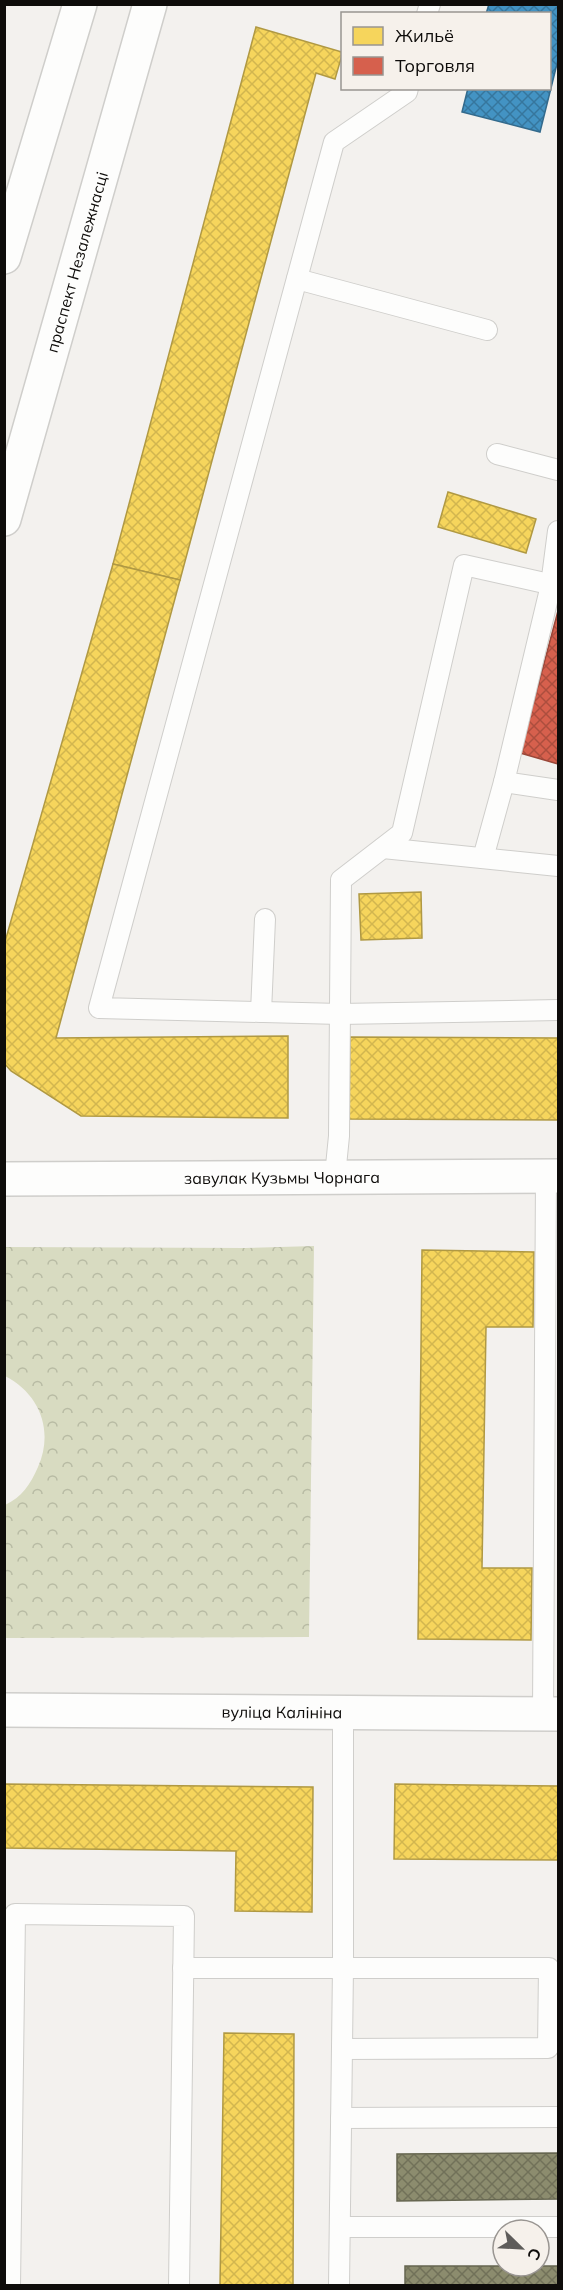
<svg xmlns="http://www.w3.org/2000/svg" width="563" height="2290" font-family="Mulish,sans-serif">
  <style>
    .park { fill: url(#park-crowns) }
    .homes { fill: url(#homes-cross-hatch); stroke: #b09943; stroke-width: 1.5 }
    .shops { fill: url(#shops-cross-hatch); stroke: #9a4739; stroke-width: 1.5 }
    .schools { fill: url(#schools-cross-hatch); stroke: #336a8c; stroke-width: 1.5 }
    .industry { fill: url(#industry-cross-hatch); stroke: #666650; stroke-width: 1.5 }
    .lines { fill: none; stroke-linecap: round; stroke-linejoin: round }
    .lane-casing { stroke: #cfcecb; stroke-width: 22 }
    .secondary-casing { stroke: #cfcecb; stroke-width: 36 }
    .primary-casing { stroke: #cfcecb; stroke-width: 36 }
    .lane { stroke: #fdfdfc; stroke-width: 20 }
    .secondary { stroke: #fdfdfc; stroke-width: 33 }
    .primary { stroke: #fdfdfc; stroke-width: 33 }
    .labels { text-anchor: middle; stroke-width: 6; stroke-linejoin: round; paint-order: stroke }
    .street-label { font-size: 16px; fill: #0e0c0a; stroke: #f6f1eb }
  </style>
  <defs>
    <pattern id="park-crowns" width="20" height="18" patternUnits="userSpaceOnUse" patternTransform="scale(1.5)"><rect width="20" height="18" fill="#d8dbc1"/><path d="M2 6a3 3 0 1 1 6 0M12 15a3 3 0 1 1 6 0" fill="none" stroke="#b8bba4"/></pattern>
    <pattern id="homes-cross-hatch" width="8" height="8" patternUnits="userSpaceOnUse" patternTransform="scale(1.5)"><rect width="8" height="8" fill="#f6d55c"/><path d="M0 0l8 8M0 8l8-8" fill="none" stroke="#d2b64f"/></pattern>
    <pattern id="shops-cross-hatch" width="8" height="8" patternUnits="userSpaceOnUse" patternTransform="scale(1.5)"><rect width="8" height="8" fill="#d6604d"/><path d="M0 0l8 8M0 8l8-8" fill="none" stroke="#ac4e3e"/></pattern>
    <pattern id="schools-cross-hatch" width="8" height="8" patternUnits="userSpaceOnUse" patternTransform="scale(1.5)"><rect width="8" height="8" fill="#4393c3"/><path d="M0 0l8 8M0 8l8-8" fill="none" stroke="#36769d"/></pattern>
    <pattern id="industry-cross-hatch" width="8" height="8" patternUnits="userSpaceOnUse" patternTransform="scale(1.5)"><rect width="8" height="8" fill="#8c8c6e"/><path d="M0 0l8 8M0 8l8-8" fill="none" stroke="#717159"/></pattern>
  </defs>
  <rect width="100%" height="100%" fill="#f3f1ee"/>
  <path class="park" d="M 314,1246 L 309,1637 L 5,1638 L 5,1505 C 22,1497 30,1485 38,1467 C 54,1431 40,1394 5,1376 L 5,1247 L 245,1248 Z"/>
  <g class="homes">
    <path d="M 256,27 L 342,52 L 342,55 L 335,79 L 316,73 L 180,580 L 113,564 Z"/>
    <path d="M 448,492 L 536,519 L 526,553 L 438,527 Z"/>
    <path d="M 113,564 L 180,580 L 56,1038 L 288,1036 L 288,1118 L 81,1116 L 11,1071 L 4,1063 L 4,945 Z"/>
    <path d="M 421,892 L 422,938 L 361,940 L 359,894 Z"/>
    <path d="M 350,1037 L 558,1038 L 558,1120 L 349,1119 Z"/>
    <path d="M 422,1250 L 534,1252 L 533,1327 L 486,1327 L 482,1568 L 532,1568 L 531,1640 L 418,1639 Z"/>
    <path d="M 4,1784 L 313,1787 L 312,1912 L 235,1911 L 236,1851 L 4,1848 Z"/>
    <path d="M 395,1784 L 558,1786 L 558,1860 L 394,1859 Z"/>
    <path d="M 224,2033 L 294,2034 L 293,2286 L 220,2286 Z"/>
  </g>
  <path class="shops" d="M 558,611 L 558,764 L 520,753 Z"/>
  <path class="schools" d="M 489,4 L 558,4 L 558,60 L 540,132 L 462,112 L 468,88 L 550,88 L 550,14 L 486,14 Z"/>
  <g class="industry">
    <path d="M 558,2153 L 558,2199 L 397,2201 L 397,2154 Z"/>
    <rect x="405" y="2266" width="153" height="20"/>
  </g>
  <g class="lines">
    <g class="lane-casing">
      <g id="lane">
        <path d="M 427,14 L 430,4"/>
        <path d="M 408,88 L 407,92 L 334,142 L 99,1008 L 340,1014 L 558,1010"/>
        <path d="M 297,279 L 487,330"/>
        <path d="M 497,454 L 558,470"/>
        <path d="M 558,531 L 551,585 L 504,782 L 558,790"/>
        <path d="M 383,848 L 558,866"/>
        <path d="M 483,858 L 504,782"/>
        <path d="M 261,1012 L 265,919"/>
        <path d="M 335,1176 L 339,1136 L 341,880 L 402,833 L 464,565 L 558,586"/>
        <path d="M 543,1714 L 546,1176"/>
        <path d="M 183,1968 L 549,1968 L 548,2048 L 342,2049"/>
        <path d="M 341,2118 L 558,2117"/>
        <path d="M 340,2227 L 558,2227"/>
        <path d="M 10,2286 L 15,1914 L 184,1916 L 179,2286"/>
        <path d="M 339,2286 L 343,1967 L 343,1713"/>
      </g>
    </g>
    <g class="secondary-casing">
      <g id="secondary">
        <path id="s1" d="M 4,1179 L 558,1176"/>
        <path id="s2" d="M 4,1710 L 558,1714"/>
      </g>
    </g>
    <g class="primary-casing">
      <g id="primary">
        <path d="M 4,257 L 80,4"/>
        <path id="s3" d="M 4,519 L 150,4"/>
      </g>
    </g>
    <use href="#lane" class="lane"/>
    <use href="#secondary" class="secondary"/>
    <use href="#primary" class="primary"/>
  </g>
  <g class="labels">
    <g class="street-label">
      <text dy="6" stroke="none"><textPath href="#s3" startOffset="267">праспект Незалежнасці</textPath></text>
      <text dy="6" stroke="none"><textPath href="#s1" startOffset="278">завулак Кузьмы Чорнага</textPath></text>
      <text dy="6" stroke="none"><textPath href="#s2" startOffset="278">вуліца Калініна</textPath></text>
    </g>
  </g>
  <rect width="563" height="2290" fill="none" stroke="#0e0c0a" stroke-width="12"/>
  <rect x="341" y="12" width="210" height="78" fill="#f6f1eb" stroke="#999591" stroke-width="1.5"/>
  <rect x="353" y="27" width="30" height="18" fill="#f6d55c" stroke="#999591" stroke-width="1.5"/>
  <text x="395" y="42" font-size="18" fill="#0e0c0a">Жильё</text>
  <rect x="353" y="57" width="30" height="18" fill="#d6604d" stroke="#999591" stroke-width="1.5"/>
  <text x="395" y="72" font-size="18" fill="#0e0c0a">Торговля</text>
  <g transform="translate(521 2248) rotate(114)"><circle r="28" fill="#f6f1eb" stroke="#999591" stroke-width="1.5"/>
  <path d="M0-4.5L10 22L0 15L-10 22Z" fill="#5e5c5a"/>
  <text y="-9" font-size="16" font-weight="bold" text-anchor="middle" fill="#0e0c0a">С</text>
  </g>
</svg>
